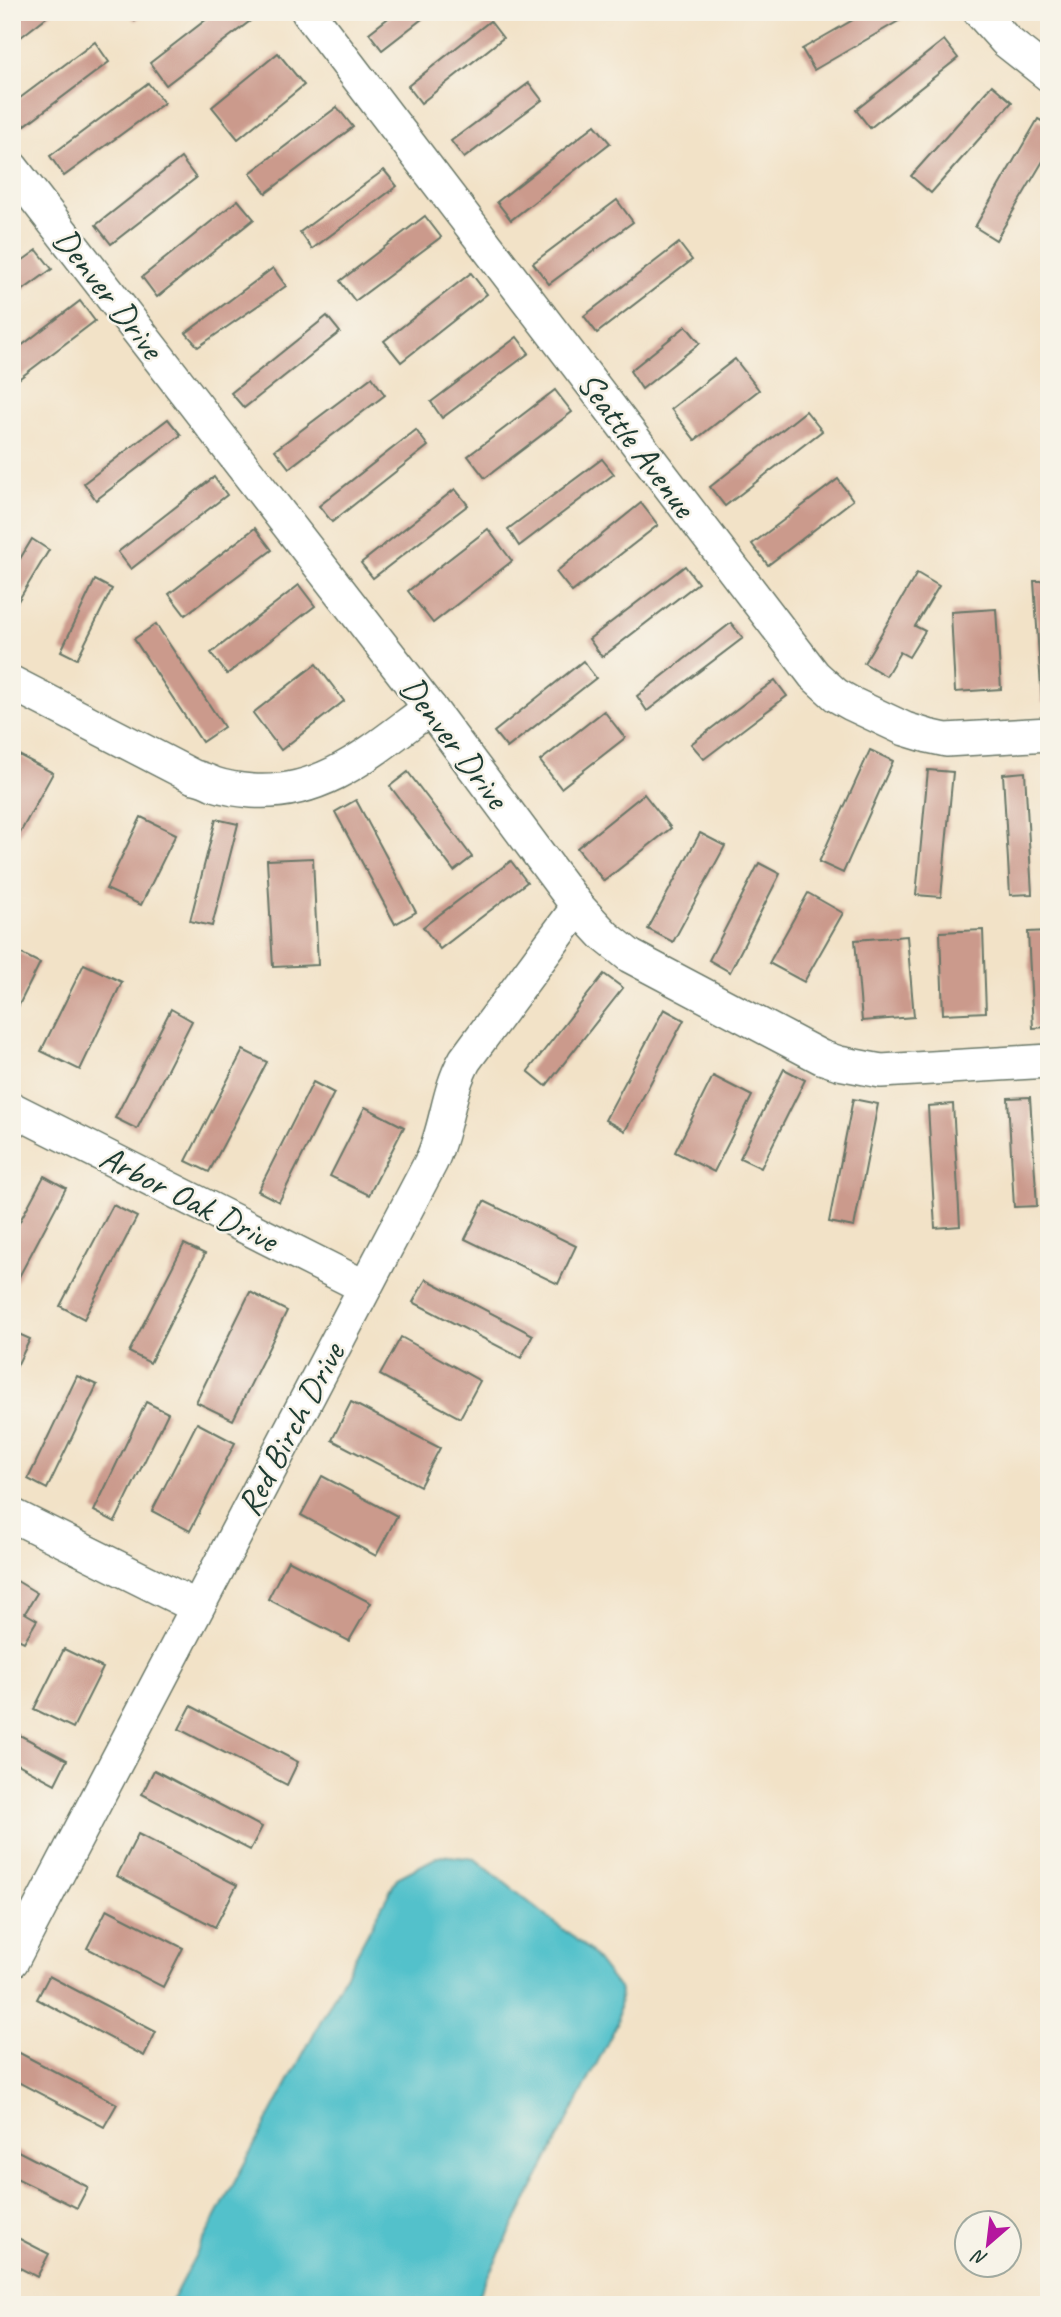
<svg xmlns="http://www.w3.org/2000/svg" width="1061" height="2317" font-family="Caveat,sans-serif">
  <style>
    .water { fill: #53c1cb; stroke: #397f80; stroke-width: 2 }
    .building { fill: #cb9a8c }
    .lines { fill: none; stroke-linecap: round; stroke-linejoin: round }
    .minor-casing { stroke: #697767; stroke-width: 36 }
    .minor { stroke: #fff; stroke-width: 33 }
    .labels { text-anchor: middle; stroke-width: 5; stroke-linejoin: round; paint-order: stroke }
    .street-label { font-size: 35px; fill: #1f3d34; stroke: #f7f3e8 }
  </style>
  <rect width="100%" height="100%" fill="#f7f3e8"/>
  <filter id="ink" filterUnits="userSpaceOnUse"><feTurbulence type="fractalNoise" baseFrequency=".0143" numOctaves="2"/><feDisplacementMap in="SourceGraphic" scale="14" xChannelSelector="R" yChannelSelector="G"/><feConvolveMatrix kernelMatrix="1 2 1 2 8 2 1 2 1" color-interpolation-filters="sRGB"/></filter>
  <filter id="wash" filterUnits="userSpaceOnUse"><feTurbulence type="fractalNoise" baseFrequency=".00686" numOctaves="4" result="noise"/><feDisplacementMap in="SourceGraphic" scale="28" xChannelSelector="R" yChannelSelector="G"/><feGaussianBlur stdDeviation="1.57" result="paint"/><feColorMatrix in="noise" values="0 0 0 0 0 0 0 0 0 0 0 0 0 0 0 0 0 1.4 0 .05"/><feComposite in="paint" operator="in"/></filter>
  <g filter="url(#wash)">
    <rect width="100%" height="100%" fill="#f2e2c7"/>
    <path class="water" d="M 441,1855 L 475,1859 L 590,1951 L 621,1991 L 617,2024 L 473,2305 L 169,2305 L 397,1878 Z"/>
    <g id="blocks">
      <g class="building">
        <path d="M 17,12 L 53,12 L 12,44 L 12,16 Z"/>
        <path d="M 128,12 L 146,12 L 135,21 Z"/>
        <path d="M 216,12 L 262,12 L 166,85 L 150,63 Z"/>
        <path d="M 396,12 L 431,12 L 382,50 L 369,33 Z"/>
        <path d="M 867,12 L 914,12 L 814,70 L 802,49 Z"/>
        <path d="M 490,21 L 503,38 L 421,103 L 408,86 Z"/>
        <path d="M 944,40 L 958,58 L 870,128 L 856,110 Z"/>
        <path d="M 95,42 L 109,62 L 24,126 L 12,111 L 12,104 Z"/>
        <path d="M 278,53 L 304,85 L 238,139 L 212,107 Z"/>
        <path d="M 148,83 L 164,103 L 64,176 L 50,156 Z"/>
        <path d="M 529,83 L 542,100 L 464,158 L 451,141 Z"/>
        <path d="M 992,85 L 1012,102 L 931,193 L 911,176 Z"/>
        <path d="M 337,107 L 353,127 L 266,193 L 250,173 Z"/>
        <path d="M 1038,119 L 1049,125 L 1049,151 L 996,240 L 975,227 Z"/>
        <path d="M 595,125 L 610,143 L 511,220 L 497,202 Z"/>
        <path d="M 181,158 L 196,178 L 111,244 L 96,225 Z"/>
        <path d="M 384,170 L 397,186 L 312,249 L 300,232 Z"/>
        <path d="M 238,200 L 254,219 L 157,297 L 142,277 Z"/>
        <path d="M 617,200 L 633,222 L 549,284 L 533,263 Z"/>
        <path d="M 425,216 L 441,237 L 355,301 L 340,281 Z"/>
        <path d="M 679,243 L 692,260 L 597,333 L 584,316 Z"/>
        <path d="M 37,250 L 52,269 L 12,298 L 12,268 Z"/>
        <path d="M 273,268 L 286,286 L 198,347 L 186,333 Z"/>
        <path d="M 471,273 L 487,294 L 401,362 L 384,341 Z"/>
        <path d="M 80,301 L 95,321 L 12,384 L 12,353 Z"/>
        <path d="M 327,316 L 340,332 L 244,408 L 231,393 Z"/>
        <path d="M 686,326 L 700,343 L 642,389 L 630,371 Z"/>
        <path d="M 517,337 L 529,353 L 442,418 L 431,402 Z"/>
        <path d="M 735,359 L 759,390 L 695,440 L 671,409 Z"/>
        <path d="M 372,377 L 385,395 L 289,468 L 275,450 Z"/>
        <path d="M 555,390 L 572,412 L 485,478 L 468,456 Z"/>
        <path d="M 806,411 L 822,431 L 725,506 L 710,487 Z"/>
        <path d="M 168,419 L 181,435 L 96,500 L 84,483 Z"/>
        <path d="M 416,430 L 428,446 L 332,522 L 319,506 Z"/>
        <path d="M 602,459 L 614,474 L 519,546 L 508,529 Z"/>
        <path d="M 214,477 L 227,495 L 131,569 L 118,552 Z"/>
        <path d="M 838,479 L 853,500 L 768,565 L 752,544 Z"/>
        <path d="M 455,489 L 468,505 L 373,578 L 361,563 Z"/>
        <path d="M 641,503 L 658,525 L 572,592 L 556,572 Z"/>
        <path d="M 255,528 L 272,550 L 185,615 L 169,594 Z"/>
        <path d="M 488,529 L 512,561 L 433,623 L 408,591 Z"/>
        <path d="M 32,539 L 49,550 L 12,611 L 12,572 Z"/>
        <path d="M 685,566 L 698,583 L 602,657 L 589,639 Z"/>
        <path d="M 917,573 L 939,586 L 915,626 L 925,631 L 909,657 L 900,652 L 886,676 L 864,663 Z"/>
        <path d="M 95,580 L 112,589 L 77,659 L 61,651 Z"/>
        <path d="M 1034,581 L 1049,581 L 1049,702 L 1042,703 Z"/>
        <path d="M 299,585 L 315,606 L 227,674 L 211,653 Z"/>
        <path d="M 996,609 L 1001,689 L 955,692 L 951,612 Z"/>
        <path d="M 731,623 L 743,638 L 647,711 L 637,696 Z"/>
        <path d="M 156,624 L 224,727 L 202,742 L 134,639 Z"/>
        <path d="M 583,661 L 596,678 L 507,748 L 494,732 Z"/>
        <path d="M 316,664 L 344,701 L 281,750 L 253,713 Z"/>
        <path d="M 775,680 L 787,696 L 704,759 L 691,744 Z"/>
        <path d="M 604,711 L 625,738 L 561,788 L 540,761 Z"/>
        <path d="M 870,750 L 893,761 L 843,873 L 819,862 Z"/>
        <path d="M 17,754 L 53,773 L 14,844 L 12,843 L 12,763 Z"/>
        <path d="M 928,770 L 953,772 L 941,897 L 916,895 Z"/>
        <path d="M 408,772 L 472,857 L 454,871 L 390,786 Z"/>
        <path d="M 1025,772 L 1032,894 L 1010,895 L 1003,774 Z"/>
        <path d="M 644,794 L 671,828 L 604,881 L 577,848 Z"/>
        <path d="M 356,800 L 416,912 L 395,924 L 335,812 Z"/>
        <path d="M 141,817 L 176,834 L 141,905 L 106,889 Z"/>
        <path d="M 216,819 L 238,824 L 212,926 L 190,921 Z"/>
        <path d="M 700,833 L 725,846 L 673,942 L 648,929 Z"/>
        <path d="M 313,858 L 318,965 L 273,967 L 267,860 Z"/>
        <path d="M 511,861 L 527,882 L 440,949 L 423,927 Z"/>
        <path d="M 759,863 L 780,874 L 730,972 L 709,960 Z"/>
        <path d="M 808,893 L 843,913 L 804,982 L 769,963 Z"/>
        <path d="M 983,930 L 986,1012 L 943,1014 L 940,932 Z"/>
        <path d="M 1049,931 L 1049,1027 L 1033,1028 L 1028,932 Z"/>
        <path d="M 907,936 L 914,1017 L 862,1021 L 855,940 Z"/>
        <path d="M 12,949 L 40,963 L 12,1019 Z"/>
        <path d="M 84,964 L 122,982 L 80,1070 L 41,1051 Z"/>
        <path d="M 604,974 L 623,988 L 546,1086 L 528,1071 Z"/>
        <path d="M 171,1009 L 192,1021 L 137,1129 L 115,1118 Z"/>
        <path d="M 664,1009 L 684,1020 L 625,1131 L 605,1120 Z"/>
        <path d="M 243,1050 L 267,1062 L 209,1172 L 186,1161 Z"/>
        <path d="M 784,1069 L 805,1080 L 761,1168 L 740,1158 Z"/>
        <path d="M 713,1076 L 752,1096 L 714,1172 L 675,1152 Z"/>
        <path d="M 313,1082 L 334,1093 L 279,1202 L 258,1191 Z"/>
        <path d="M 1030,1097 L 1037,1206 L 1014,1207 L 1008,1098 Z"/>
        <path d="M 853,1099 L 878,1104 L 854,1227 L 829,1222 Z"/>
        <path d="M 953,1104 L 960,1226 L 935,1228 L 928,1106 Z"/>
        <path d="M 365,1107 L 404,1127 L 369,1195 L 330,1176 Z"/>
        <path d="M 44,1176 L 66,1188 L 12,1290 L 12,1236 Z"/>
        <path d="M 484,1201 L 576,1246 L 558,1284 L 465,1239 Z"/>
        <path d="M 113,1205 L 137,1217 L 84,1319 L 60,1306 Z"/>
        <path d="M 184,1244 L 205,1254 L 150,1363 L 129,1352 Z"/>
        <path d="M 426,1279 L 533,1335 L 521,1358 L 413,1302 Z"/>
        <path d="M 250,1292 L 287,1311 L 233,1420 L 196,1402 Z"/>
        <path d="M 12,1331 L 30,1339 L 12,1376 Z"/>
        <path d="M 401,1337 L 480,1381 L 460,1418 L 380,1375 Z"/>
        <path d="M 77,1376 L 97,1385 L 47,1489 L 28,1479 Z"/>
        <path d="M 146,1402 L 168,1413 L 115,1522 L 94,1511 Z"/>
        <path d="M 351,1402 L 440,1448 L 420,1486 L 332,1440 Z"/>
        <path d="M 197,1423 L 235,1443 L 190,1531 L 152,1511 Z"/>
        <path d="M 322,1476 L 397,1516 L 376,1556 L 301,1515 Z"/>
        <path d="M 288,1560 L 371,1603 L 349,1641 L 268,1599 Z"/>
        <path d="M 12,1578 L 37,1593 L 25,1613 L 37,1620 L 24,1642 L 16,1638 L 12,1644 Z"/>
        <path d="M 64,1649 L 103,1668 L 73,1728 L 34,1709 Z"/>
        <path d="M 191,1706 L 298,1762 L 287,1785 L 179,1729 Z"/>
        <path d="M 12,1731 L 67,1760 L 55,1784 L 12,1761 Z"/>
        <path d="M 154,1770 L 262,1827 L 250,1850 L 142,1794 Z"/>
        <path d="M 138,1834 L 237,1885 L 215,1927 L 117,1876 Z"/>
        <path d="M 107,1909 L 183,1948 L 163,1987 L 87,1948 Z"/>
        <path d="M 49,1976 L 156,2032 L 144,2056 L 37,1999 Z"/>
        <path d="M 12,2049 L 117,2104 L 104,2127 L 12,2079 Z"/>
        <path d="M 12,2148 L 88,2187 L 77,2208 L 12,2176 Z"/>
        <path d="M 12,2235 L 49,2254 L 37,2277 L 12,2264 Z"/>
      </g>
    </g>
  </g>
  <g filter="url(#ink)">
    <use href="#blocks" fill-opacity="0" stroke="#697767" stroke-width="2"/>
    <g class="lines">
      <g class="minor-casing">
        <g id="minor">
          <path d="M 308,12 L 814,675 L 836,695 L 852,704 L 905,729 L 928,736 L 946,740 L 1049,734"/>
          <path d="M 980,12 L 1006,41 L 1049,75"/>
          <path d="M 12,168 L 430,708 L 578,907 L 605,936 L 630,956 L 821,1057 L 839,1063 L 881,1071 L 1049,1061"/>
          <path d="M 12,683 L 194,777 C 202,778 207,781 214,784 C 226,788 240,790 252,791 C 325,796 375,748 430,708"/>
          <path d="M 12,1109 L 365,1287"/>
          <path d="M 12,1515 L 197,1607"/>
          <path d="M 12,1961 L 431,1162 C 447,1129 447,1092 465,1060 L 578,907"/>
        </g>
      </g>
      <use href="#minor" class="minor"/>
    </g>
  </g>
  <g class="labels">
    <g class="street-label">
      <text transform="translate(109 293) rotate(52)" y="12">Denver Drive</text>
      <text transform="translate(637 444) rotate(53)" y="12">Seattle Avenue</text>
      <text transform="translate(455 742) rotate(53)" y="12">Denver Drive</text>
      <text transform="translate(189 1198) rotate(27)" y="12">Arbor Oak Drive</text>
      <text transform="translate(290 1429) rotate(-62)" y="12">Red Birch Drive</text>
    </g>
  </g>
  <rect width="1061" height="2317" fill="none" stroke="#f7f3e8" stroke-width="42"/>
  <g transform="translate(988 2244) rotate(208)"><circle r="33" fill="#f7f3e8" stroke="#a1aaa0" stroke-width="2"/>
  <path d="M0-5L12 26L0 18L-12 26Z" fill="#b5179e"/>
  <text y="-10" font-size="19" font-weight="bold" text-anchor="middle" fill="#1f3d34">N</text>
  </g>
</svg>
